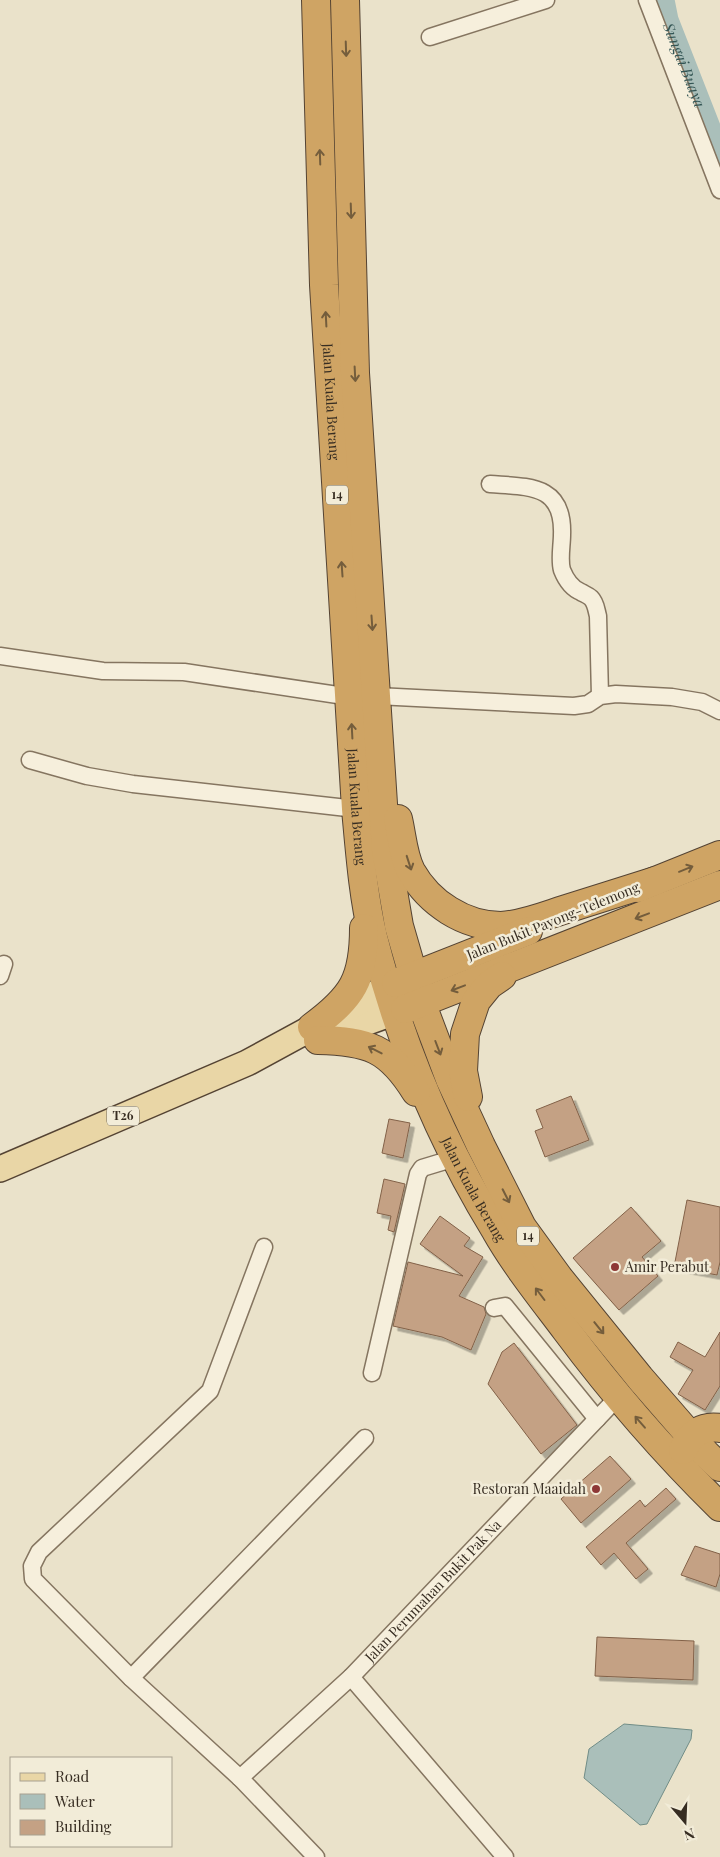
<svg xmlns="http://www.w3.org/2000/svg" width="720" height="1857" font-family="'Playfair Display',serif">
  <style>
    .water { fill: #aabfba; stroke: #718d87 }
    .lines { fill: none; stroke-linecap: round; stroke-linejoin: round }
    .river { stroke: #aabfba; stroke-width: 25 }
    .building { fill: #c4a184; stroke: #826148; filter: url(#shadow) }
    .street-casing { stroke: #857560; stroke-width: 19 }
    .primary-casing { stroke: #544333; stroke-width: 28 }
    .highway-casing { stroke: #544333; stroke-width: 30 }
    .street { stroke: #f6efdc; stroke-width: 16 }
    .primary { stroke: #e9d6a6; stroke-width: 25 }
    .highway { stroke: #cfa464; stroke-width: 28 }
    .oneway { stroke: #745d3c }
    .poi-dot { fill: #8e3836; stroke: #f2ecd8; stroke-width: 2 }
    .labels { text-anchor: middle; stroke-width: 5; stroke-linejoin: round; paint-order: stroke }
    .shield { fill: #f2ecd8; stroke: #6f6659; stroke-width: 1 }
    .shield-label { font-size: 12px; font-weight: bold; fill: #372d22 }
    .street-label { font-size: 14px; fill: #372d22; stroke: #f2ecd8 }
    .poi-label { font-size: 14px; fill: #372d22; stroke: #f2ecd8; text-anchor: start }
    .water-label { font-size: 15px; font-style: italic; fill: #335554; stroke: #f2ecd8 }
  </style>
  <defs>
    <filter id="shadow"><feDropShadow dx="4.5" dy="4.5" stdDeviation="0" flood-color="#0004"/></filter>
  </defs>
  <rect width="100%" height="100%" fill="#eae2ca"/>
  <path class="water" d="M 624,1724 L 692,1730 L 691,1739 L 647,1824 L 640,1825 L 584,1778 L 589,1749 Z"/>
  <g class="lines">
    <path class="river" id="s1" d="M 662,0 L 666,20 L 720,158"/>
  </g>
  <g class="building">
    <path d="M 571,1096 L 589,1140 L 545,1157 L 535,1131 L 543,1128 L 536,1110 Z"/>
    <path d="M 389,1119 L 410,1123 L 403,1158 L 382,1153 Z"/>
    <path d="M 384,1179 L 405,1184 L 394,1232 L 388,1230 L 391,1216 L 377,1213 Z"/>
    <path d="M 687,1200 L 720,1207 L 720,1262 L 717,1275 L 674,1267 Z"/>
    <path d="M 631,1207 L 661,1241 L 642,1257 L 658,1276 L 619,1310 L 573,1258 Z"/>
    <path d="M 440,1216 L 470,1238 L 464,1246 L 483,1257 L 459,1296 L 484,1307 L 486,1314 L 471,1350 L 442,1337 L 393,1326 L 408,1262 L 463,1276 L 420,1244 Z"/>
    <path d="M 720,1332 L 720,1386 L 705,1410 L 678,1394 L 693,1370 L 670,1357 L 678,1342 L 705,1357 Z"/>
    <path d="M 514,1343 L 577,1425 L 541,1454 L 488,1384 L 502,1352 Z"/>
    <path d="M 610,1456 L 631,1479 L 581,1523 L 561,1499 Z"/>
    <path d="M 666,1488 L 676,1499 L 626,1543 L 648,1569 L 636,1579 L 614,1553 L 601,1565 L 586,1547 L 640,1500 L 645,1507 Z"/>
    <path d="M 695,1546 L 720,1554 L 720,1574 L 716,1587 L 681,1575 Z"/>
    <path d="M 597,1637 L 694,1641 L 693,1680 L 595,1676 Z"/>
  </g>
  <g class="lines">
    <g class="street-casing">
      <g id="street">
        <path d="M 647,0 L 720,190"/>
        <path d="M 430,37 L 546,0"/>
        <path d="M 490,484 C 529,487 564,484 562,535 C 562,545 559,560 562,570 C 566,580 571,588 581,592 C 584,594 588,595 591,598 C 596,603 596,609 598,616 L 600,696"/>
        <path d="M 0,656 L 103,671 L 184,672 L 351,697"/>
        <path d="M 377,696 L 574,706 L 588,704 L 600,696 L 616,694 L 672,697 L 702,702 L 720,711"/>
        <path d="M 30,760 L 87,776 L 133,784 L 356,809"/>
        <path d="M 0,976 L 4,964"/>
        <path d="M 264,1247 L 210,1391 L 39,1552 L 32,1566 L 33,1579 L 131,1678 L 240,1778 L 316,1857"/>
        <path d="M 494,1308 L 505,1306 L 597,1419"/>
        <path d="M 372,1373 L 418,1174 L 422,1168 L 455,1158"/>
        <path d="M 351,1677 L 505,1857"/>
        <path d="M 131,1678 L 365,1438"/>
        <path id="s2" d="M 240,1778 L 351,1677 L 618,1397"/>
      </g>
    </g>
    <g class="primary-casing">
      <g id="primary">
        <path d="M 318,1040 L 395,1012"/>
        <path d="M 0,1169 L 247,1063 L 387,987"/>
      </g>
    </g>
    <g class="highway-casing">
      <g id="highway">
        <path id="s3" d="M 316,0 L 324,285 L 356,809 C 360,852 363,895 373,937 C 399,1040 441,1141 496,1231 C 516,1266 542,1298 566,1330 C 613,1393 664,1452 720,1507"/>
        <path d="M 345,0 L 355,373 L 386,850 L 399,926 L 421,1002 L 450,1079 L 481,1146 L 522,1227 L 559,1278 L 640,1378 L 706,1454 L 720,1467"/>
        <path d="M 398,819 C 402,836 403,856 411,871 C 429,903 464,926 501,926 C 521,925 542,917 560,911 C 592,901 623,891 655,881"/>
        <path d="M 638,888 L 720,855"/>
        <path d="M 396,983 L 528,931"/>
        <path d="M 405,1009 L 720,885"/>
        <path d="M 312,1027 C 353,997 364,979 364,928"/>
        <path d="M 318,1040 C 368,1041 389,1048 416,1092"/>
        <path d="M 468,1097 L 463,1071 L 465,1034 L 476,1001 L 489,985 L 502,976"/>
        <path d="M 683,1450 C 690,1434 702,1425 720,1428"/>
      </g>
    </g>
    <use href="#street" class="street"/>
    <use href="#primary" class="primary"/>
    <use href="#highway" class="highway"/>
  </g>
  <defs><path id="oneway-shaft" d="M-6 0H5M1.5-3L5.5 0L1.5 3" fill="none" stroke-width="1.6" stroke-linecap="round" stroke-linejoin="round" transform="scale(1.25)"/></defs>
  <g class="oneway">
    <use href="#oneway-shaft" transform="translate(346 49) rotate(88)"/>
    <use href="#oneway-shaft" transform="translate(320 157) rotate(-92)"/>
    <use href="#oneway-shaft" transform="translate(351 211) rotate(88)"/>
    <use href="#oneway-shaft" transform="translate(326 319) rotate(-93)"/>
    <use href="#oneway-shaft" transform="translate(355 374) rotate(87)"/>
    <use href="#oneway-shaft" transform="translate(342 569) rotate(-94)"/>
    <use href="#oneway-shaft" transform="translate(372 623) rotate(86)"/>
    <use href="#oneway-shaft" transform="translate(352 731) rotate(-93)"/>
    <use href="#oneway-shaft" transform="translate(409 863) rotate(72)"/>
    <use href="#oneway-shaft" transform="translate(686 869) rotate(-22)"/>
    <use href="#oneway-shaft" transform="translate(642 916) rotate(159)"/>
    <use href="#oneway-shaft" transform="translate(458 988) rotate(159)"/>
    <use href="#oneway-shaft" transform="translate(438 1048) rotate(69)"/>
    <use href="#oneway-shaft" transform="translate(375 1050) rotate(-153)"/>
    <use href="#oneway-shaft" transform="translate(506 1196) rotate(63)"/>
    <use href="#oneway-shaft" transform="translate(540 1294) rotate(-127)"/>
    <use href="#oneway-shaft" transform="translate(599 1328) rotate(51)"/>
    <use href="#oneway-shaft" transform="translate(640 1422) rotate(-131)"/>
  </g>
  <g class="poi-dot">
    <circle cx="615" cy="1267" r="5"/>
    <circle cx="596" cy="1489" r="5"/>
  </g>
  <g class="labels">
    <g class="shield">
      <rect x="326" y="485.5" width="22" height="19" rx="4"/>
      <rect x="107" y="1106.5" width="32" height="19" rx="4"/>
      <rect x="517" y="1226.5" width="22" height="19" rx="4"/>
    </g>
    <g class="shield-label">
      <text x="337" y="499">14</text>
      <text x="123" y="1120">T26</text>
      <text x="528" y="1240">14</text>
    </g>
    <g class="street-label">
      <text dy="5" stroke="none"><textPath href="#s3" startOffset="402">Jalan Kuala Berang</textPath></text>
      <text dy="5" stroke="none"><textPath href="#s3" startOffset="808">Jalan Kuala Berang</textPath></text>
      <text transform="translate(553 921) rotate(-22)" y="5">Jalan Bukit Payong-Telemong</text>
      <text dy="5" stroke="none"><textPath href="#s3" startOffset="1212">Jalan Kuala Berang</textPath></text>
      <text dy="5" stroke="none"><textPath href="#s2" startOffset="269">Jalan Perumahan Bukit Pak Na</textPath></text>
    </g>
    <g class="poi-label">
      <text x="625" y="1272">Amir Perabut</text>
      <text x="586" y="1494" text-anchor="end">Restoran Maaidah</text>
    </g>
    <g class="water-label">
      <text dy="5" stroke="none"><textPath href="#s1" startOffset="69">Sungai Buaya</textPath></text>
    </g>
  </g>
  <rect x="10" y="1757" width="162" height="90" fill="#f2ecd8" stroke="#a7a08f"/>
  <rect x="20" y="1773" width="25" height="8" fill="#e9d6a6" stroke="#a7a08f"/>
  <text x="55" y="1782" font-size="15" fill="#372d22">Road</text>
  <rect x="20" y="1794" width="25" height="15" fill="#aabfba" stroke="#a7a08f"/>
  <text x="55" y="1807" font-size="15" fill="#372d22">Water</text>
  <rect x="20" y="1820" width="25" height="15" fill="#c4a184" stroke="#a7a08f"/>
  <text x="55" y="1832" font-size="15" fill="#372d22">Building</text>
  <g transform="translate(685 1822) rotate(161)" stroke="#f2ecd8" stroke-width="4" paint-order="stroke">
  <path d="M0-4L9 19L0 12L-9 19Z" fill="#372d22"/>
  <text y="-8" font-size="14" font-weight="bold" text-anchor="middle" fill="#372d22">N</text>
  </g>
</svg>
